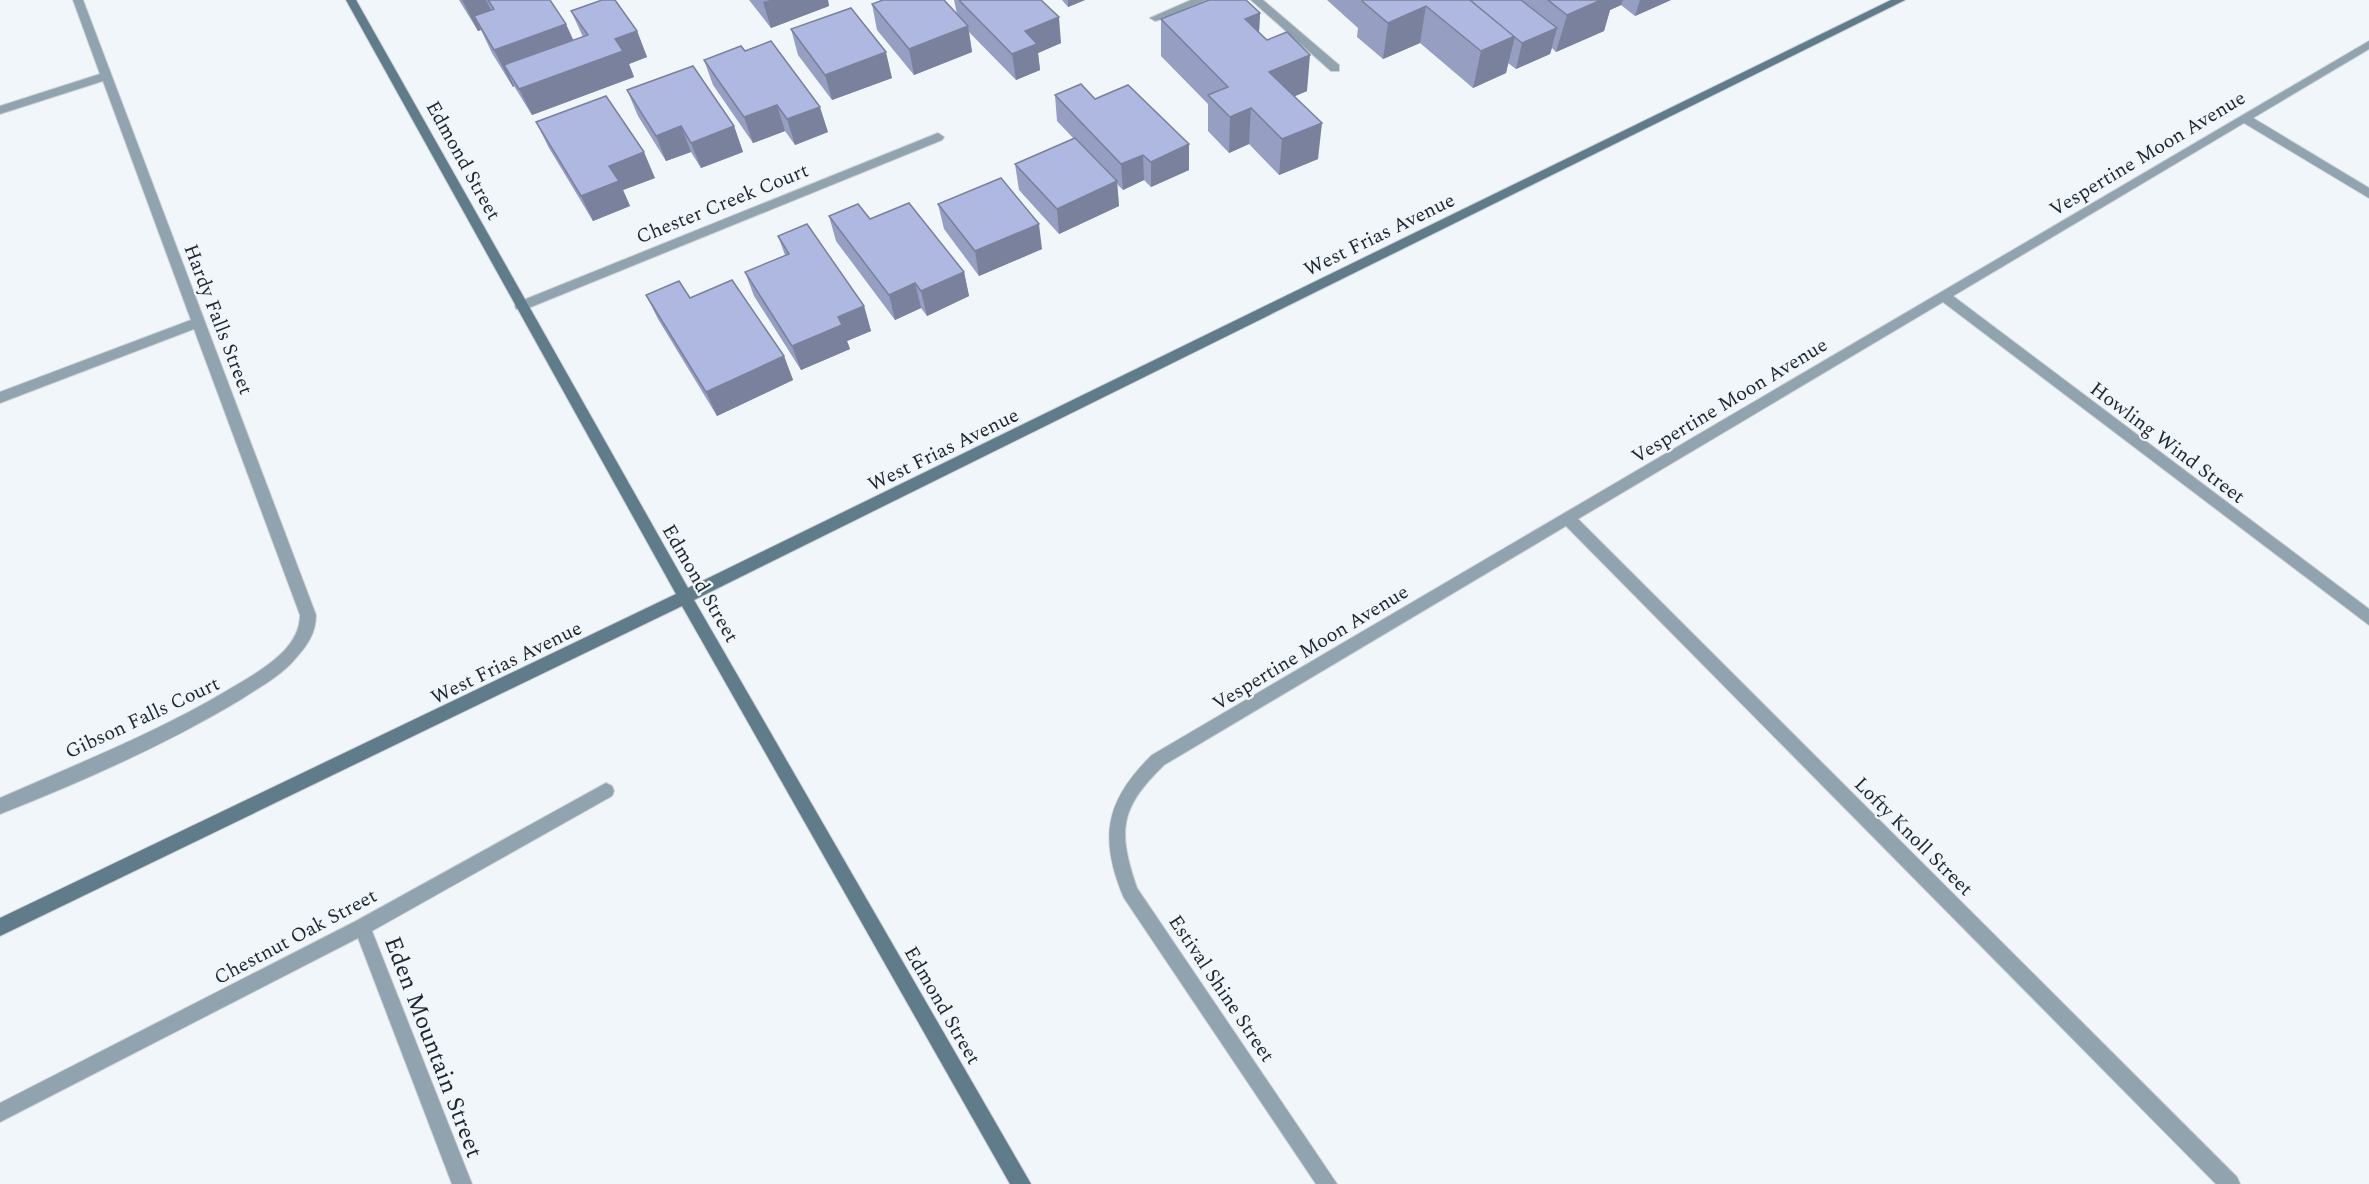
<svg xmlns="http://www.w3.org/2000/svg" width="2369" height="1184" font-family="Spectral,serif">
  <style>
    .lines { fill: none; stroke-linecap: round; stroke-linejoin: round }
    .street-casing { stroke: #cbd1d6; stroke-width: 2 }
    .secondary-casing { stroke: #cbd1d6; stroke-width: 2 }
    .street { fill: #90a3ae; fill-rule: evenodd }
    .secondary { fill: #607c8a; fill-rule: evenodd }
    .wall { fill: #969ec1 }
    .shaded-wall { fill: #7a819d }
    .building { fill: #aeb8e0; stroke: #7a819d; stroke-width: 1.5 }
    .labels { text-anchor: middle; stroke-width: 4.5; stroke-linejoin: round; paint-order: stroke }
    .street-label { font-size: 20px; fill: #1d2630; stroke: #f1f6fb }
    .near-street-label { font-size: 24px; fill: #1d2630; stroke: #f1f6fb }
  </style>
  <rect width="100%" height="100%" fill="#f1f6fb"/>
  <g class="lines">
    <g class="street-casing">
      <g id="street">
        <path d="M 73,0 L 83,0 L 316,615 C 316,633 307,646 295,659 C 281,676 258,688 240,700 C 167,744 79,783 0,814 L 0,798 C 77,764 156,733 228,690 C 247,679 268,667 284,651 C 294,640 300,629 300,615 L 194,329 L 0,403 L 0,392 L 191,320 L 103,81 L 0,114 L 0,106 L 100,74 Z"/>
        <path d="M 1191,0 L 1206,0 L 1159,20 L 1155,21 L 1150,18 Z"/>
        <path d="M 1251,0 L 1263,0 L 1339,65 L 1339,71 L 1331,71 Z"/>
        <path d="M 2369,41 L 2369,49 L 2253,118 L 2369,188 L 2369,198 L 2244,123 L 1953,296 L 2369,609 L 2369,625 L 1943,302 L 1578,519 L 2237,1177 L 2240,1184 L 2216,1184 L 1566,526 L 1164,765 C 1120,808 1117,830 1137,888 L 1337,1184 L 1316,1184 L 1124,898 C 1098,837 1106,800 1152,755 Z"/>
        <path d="M 938,133 L 944,137 L 942,140 L 526,309 L 516,309 L 515,306 L 516,303 Z"/>
        <path d="M 606,783 L 612,786 L 614,791 L 612,796 L 372,931 L 472,1184 L 452,1184 L 358,938 L 0,1122 L 0,1103 L 356,921 Z"/>
      </g>
    </g>
    <g class="secondary-casing">
      <path id="secondary" d="M 346,0 L 356,0 L 688,588 L 1891,0 L 1905,0 L 694,600 L 1031,1184 L 1010,1184 L 682,606 L 0,936 L 0,918 L 676,594 Z"/>
    </g>
    <use href="#street" class="street"/>
    <use href="#secondary" class="secondary"/>
  </g>
  <g class="wall">
    <path d="M 459,0 L 550,0 L 573,40 L 583,37 L 571,11 L 637,31 L 647,57 L 629,64 L 634,77 L 532,115 L 514,86 L 513,87 L 492,53 L 481,30 L 478,31 Z"/>
    <path d="M 749,0 L 828,0 L 829,6 L 771,28 Z"/>
    <path d="M 954,0 L 1041,0 L 1061,43 L 1038,53 L 1040,70 L 1016,80 L 969,32 L 972,52 L 914,75 L 877,30 L 872,4 L 957,14 Z"/>
    <path d="M 1062,0 L 1085,0 L 1068,7 Z"/>
    <path d="M 1327,0 L 1671,0 L 1635,16 L 1621,5 L 1610,10 L 1604,31 L 1556,52 L 1552,48 L 1550,54 L 1516,69 L 1508,63 L 1506,73 L 1473,88 L 1420,43 L 1383,59 L 1357,37 L 1358,28 Z"/>
    <path d="M 1260,13 L 1259,33 L 1307,91 L 1295,96 L 1318,159 L 1279,175 L 1249,144 L 1229,153 L 1208,131 L 1208,104 L 1161,56 L 1161,19 Z"/>
    <path d="M 791,29 L 892,78 L 832,100 L 798,55 Z"/>
    <path d="M 745,51 L 828,132 L 795,145 L 785,131 L 753,143 L 713,85 L 704,60 Z"/>
    <path d="M 627,90 L 734,126 L 743,152 L 701,168 L 691,152 L 666,161 L 638,116 Z"/>
    <path d="M 1055,95 L 1095,99 L 1189,170 L 1151,187 L 1144,180 L 1123,190 L 1117,184 L 1119,206 L 1059,234 L 1019,190 L 1015,164 L 1074,139 L 1057,121 Z"/>
    <path d="M 536,122 L 655,178 L 623,190 L 630,206 L 593,221 L 549,148 Z"/>
    <path d="M 938,204 L 1042,249 L 979,276 L 944,229 Z"/>
    <path d="M 829,216 L 870,219 L 964,272 L 969,296 L 927,316 L 921,308 L 895,320 L 836,241 Z"/>
    <path d="M 778,236 L 864,306 L 871,331 L 847,341 L 850,349 L 801,370 L 754,296 L 745,272 L 785,255 Z"/>
    <path d="M 646,295 L 784,356 L 793,380 L 717,416 L 658,319 Z"/>
  </g>
  <g class="shaded-wall">
    <path d="M 462,0 L 486,0 L 498,24 L 474,16 L 481,30 L 478,31 Z"/>
    <path d="M 770,0 L 828,0 L 829,6 L 771,28 L 763,2 Z"/>
    <path d="M 1068,0 L 1085,0 L 1068,7 Z"/>
    <path d="M 1595,0 L 1623,0 L 1621,5 L 1610,10 L 1604,31 L 1556,52 L 1567,15 Z"/>
    <path d="M 1640,0 L 1671,0 L 1635,16 Z"/>
    <path d="M 1426,6 L 1420,43 L 1383,59 L 1388,23 Z"/>
    <path d="M 1260,13 L 1258,50 L 1245,19 Z"/>
    <path d="M 1059,17 L 1061,43 L 1038,53 L 1040,70 L 1016,80 L 1012,54 L 1025,31 Z"/>
    <path d="M 566,24 L 583,61 L 504,65 L 514,86 L 513,87 L 494,50 Z"/>
    <path d="M 968,26 L 972,52 L 914,75 L 909,49 Z"/>
    <path d="M 1557,28 L 1550,54 L 1516,69 L 1522,43 Z"/>
    <path d="M 637,31 L 647,57 L 629,64 L 634,77 L 532,115 L 519,89 L 615,39 Z"/>
    <path d="M 1515,36 L 1506,73 L 1473,88 L 1481,51 Z"/>
    <path d="M 886,52 L 892,78 L 832,100 L 825,75 Z"/>
    <path d="M 1310,55 L 1307,91 L 1267,108 L 1269,72 Z"/>
    <path d="M 777,105 L 785,131 L 753,143 L 744,117 Z"/>
    <path d="M 820,107 L 828,132 L 795,145 L 787,119 Z"/>
    <path d="M 1251,108 L 1249,144 L 1229,153 L 1230,117 Z"/>
    <path d="M 1322,123 L 1318,159 L 1279,175 L 1282,139 Z"/>
    <path d="M 681,126 L 691,152 L 666,161 L 656,136 Z"/>
    <path d="M 734,126 L 743,152 L 701,168 L 691,143 Z"/>
    <path d="M 1189,144 L 1189,170 L 1151,187 L 1151,162 Z"/>
    <path d="M 644,152 L 655,178 L 623,190 L 630,206 L 593,221 L 581,196 L 609,166 Z"/>
    <path d="M 1143,155 L 1144,180 L 1123,190 L 1121,164 Z"/>
    <path d="M 1117,181 L 1119,206 L 1059,234 L 1057,209 Z"/>
    <path d="M 1039,224 L 1042,249 L 979,276 L 975,251 Z"/>
    <path d="M 964,272 L 969,296 L 927,316 L 921,291 Z"/>
    <path d="M 915,283 L 921,308 L 895,320 L 889,295 Z"/>
    <path d="M 864,306 L 871,331 L 847,341 L 850,349 L 801,370 L 792,346 L 838,317 Z"/>
    <path d="M 784,356 L 793,380 L 717,416 L 706,392 Z"/>
  </g>
  <g class="building">
    <path d="M 488,0 L 550,0 L 566,24 L 494,50 L 474,16 L 494,9 Z"/>
    <path d="M 602,0 L 615,0 L 637,31 L 615,39 L 623,51 L 519,89 L 504,65 L 588,35 L 571,11 Z"/>
    <path d="M 883,0 L 944,0 L 968,26 L 909,49 L 872,4 Z"/>
    <path d="M 959,0 L 1041,0 L 1059,17 L 1025,31 L 1037,44 L 1012,54 Z"/>
    <path d="M 1209,0 L 1246,0 L 1260,13 L 1245,19 L 1267,40 L 1287,32 L 1310,55 L 1269,72 L 1322,123 L 1282,139 L 1251,108 L 1230,117 L 1208,95 L 1228,87 L 1161,19 Z"/>
    <path d="M 1363,0 L 1470,0 L 1515,36 L 1481,51 L 1426,6 L 1388,23 L 1362,1 Z"/>
    <path d="M 1470,0 L 1521,0 L 1557,28 L 1522,43 Z"/>
    <path d="M 1548,0 L 1601,0 L 1567,15 Z"/>
    <path d="M 851,8 L 886,52 L 825,75 L 791,29 Z"/>
    <path d="M 771,41 L 820,107 L 787,119 L 777,105 L 744,117 L 704,60 L 741,46 L 745,51 Z"/>
    <path d="M 693,66 L 734,126 L 691,143 L 681,126 L 656,136 L 627,90 Z"/>
    <path d="M 1081,84 L 1095,99 L 1128,85 L 1189,144 L 1151,162 L 1143,155 L 1121,164 L 1055,95 Z"/>
    <path d="M 606,96 L 644,152 L 609,166 L 619,181 L 581,196 L 536,122 Z"/>
    <path d="M 1075,138 L 1117,181 L 1057,209 L 1015,164 Z"/>
    <path d="M 1001,178 L 1039,224 L 975,251 L 938,204 Z"/>
    <path d="M 909,203 L 964,272 L 921,291 L 915,283 L 889,295 L 829,216 L 858,204 L 870,219 Z"/>
    <path d="M 807,224 L 864,306 L 838,317 L 842,325 L 792,346 L 745,272 L 789,254 L 778,236 Z"/>
    <path d="M 732,280 L 784,356 L 706,392 L 646,295 L 679,281 L 690,298 Z"/>
  </g>
  <g class="labels">
    <g class="street-label">
      <text transform="translate(2147 153) rotate(-31)" y="7">Vespertine Moon Avenue</text>
      <text transform="translate(464 160) rotate(61)" y="7">Edmond Street</text>
      <text transform="translate(722 203) rotate(-22)" y="7">Chester Creek Court</text>
      <text transform="translate(1379 234) rotate(-26)" y="7">West Frias Avenue</text>
      <text transform="translate(219 319) rotate(69)" y="7">Hardy Falls Street</text>
      <text transform="translate(1729 400) rotate(-31)" y="7">Vespertine Moon Avenue</text>
      <text transform="translate(2168 442) rotate(37)" y="7">Howling Wind Street</text>
      <text transform="translate(943 449) rotate(-26)" y="7">West Frias Avenue</text>
      <text transform="translate(701 583) rotate(60)" y="7">Edmond Street</text>
      <text transform="translate(1310 647) rotate(-31)" y="7">Vespertine Moon Avenue</text>
      <text transform="translate(506 662) rotate(-26)" y="7">West Frias Avenue</text>
      <text transform="translate(142 717) rotate(-25)" y="7">Gibson Falls Court</text>
      <text transform="translate(1914 836) rotate(45)" y="7">Lofty Knoll Street</text>
      <text transform="translate(295 936) rotate(-28)" y="7">Chestnut Oak Street</text>
      <text transform="translate(1222 988) rotate(56)" y="7">Estival Shine Street</text>
      <text transform="translate(943 1005) rotate(60)" y="7">Edmond Street</text>
    </g>
    <g class="near-street-label">
      <text transform="translate(434 1047) rotate(69)" y="8">Eden Mountain Street</text>
    </g>
  </g>
</svg>
